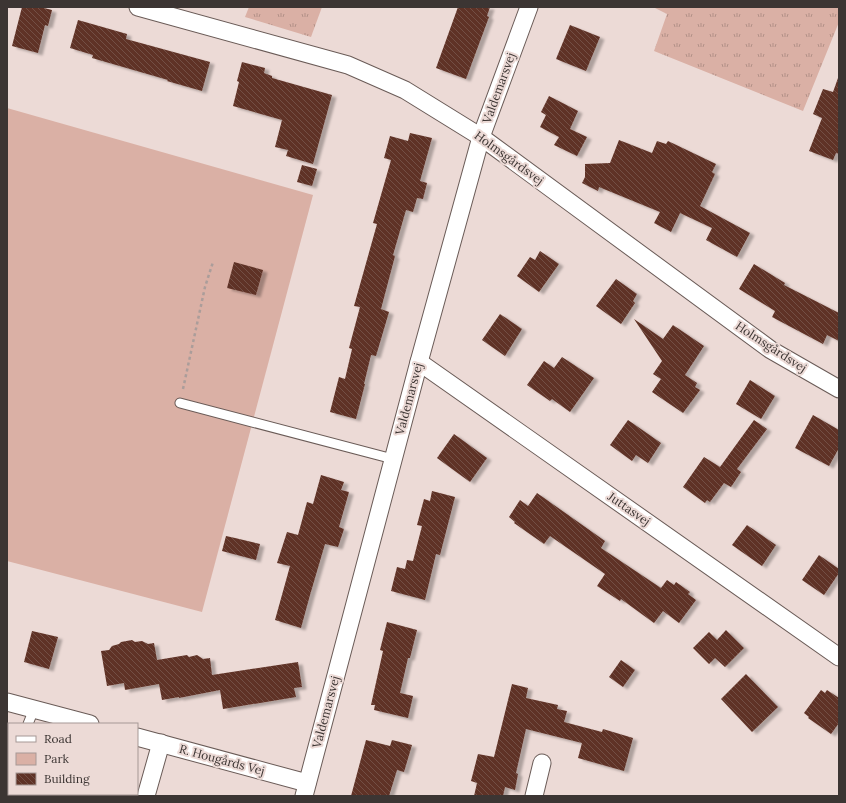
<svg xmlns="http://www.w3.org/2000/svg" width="846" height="803" font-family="Lora,serif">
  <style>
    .grass { fill: url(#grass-tufts) }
    .park { fill: #dab0a5 }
    .building { fill: url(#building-back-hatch); filter: url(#shadow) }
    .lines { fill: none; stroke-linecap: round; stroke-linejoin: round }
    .lane-casing { stroke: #6a5b57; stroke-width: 11 }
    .street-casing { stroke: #6a5b57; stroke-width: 19 }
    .path { stroke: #ab9d9a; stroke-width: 2.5; stroke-dasharray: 3 3; stroke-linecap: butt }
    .lane { stroke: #fff; stroke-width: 9 }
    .street { stroke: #fff; stroke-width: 17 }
    .labels { text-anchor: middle; stroke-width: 4; stroke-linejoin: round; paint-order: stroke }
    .street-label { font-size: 12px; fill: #3c3533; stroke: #ecdad6 }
  </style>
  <defs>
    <pattern id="grass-tufts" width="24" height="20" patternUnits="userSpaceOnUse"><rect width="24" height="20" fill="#dab0a5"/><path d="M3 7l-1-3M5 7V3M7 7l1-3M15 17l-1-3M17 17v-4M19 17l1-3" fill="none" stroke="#b29087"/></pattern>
    <pattern id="building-back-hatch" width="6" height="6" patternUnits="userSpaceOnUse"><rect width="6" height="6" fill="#5f3226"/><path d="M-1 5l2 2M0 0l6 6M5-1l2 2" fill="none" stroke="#734f45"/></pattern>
    <filter id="shadow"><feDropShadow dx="4.5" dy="2.5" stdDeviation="1" flood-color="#0004"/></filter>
  </defs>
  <rect width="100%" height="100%" fill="#ecdad6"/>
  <g class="grass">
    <path d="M 249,7 L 322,7 L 311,37 L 245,17 Z"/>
    <path d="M 653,7 L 839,7 L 839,22 L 803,111 L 654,51 L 667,14 Z"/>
  </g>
  <path class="park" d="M 7,108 L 313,195 L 202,612 L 7,561 Z"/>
  <g class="building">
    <path d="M 22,7 L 40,7 L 52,10 L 48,26 L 45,25 L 38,53 L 12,46 Z"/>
    <path d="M 458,7 L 490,7 L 487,16 L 489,17 L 466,79 L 436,68 Z"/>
    <path d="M 78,20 L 127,34 L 126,39 L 210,62 L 202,91 L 167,81 L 168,80 L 92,58 L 93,55 L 70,48 Z"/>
    <path d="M 570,25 L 600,37 L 586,71 L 556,59 Z"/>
    <path d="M 242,62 L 265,68 L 264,73 L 272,76 L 272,78 L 332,95 L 313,164 L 286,156 L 288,150 L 275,147 L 282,120 L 233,106 L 239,82 L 237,81 Z"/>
    <path d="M 838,78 L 839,154 L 836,153 L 833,160 L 809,151 L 822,118 L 813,114 L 823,89 L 833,92 Z"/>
    <path d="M 549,96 L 578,111 L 570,129 L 587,137 L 577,156 L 554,145 L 559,137 L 540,127 L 546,115 L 541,112 Z"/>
    <path d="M 410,133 L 432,138 L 420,181 L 427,183 L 423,199 L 417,198 L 413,212 L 406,210 L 393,255 L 395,256 L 381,309 L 389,312 L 376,356 L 371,355 L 364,384 L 365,384 L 356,419 L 330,412 L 339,377 L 345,379 L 352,349 L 349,348 L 360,307 L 354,306 L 377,224 L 373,223 L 391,160 L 384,158 L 390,136 L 408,141 Z"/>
    <path d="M 619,140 L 652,153 L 657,141 L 666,144 L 668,141 L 716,164 L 712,172 L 715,174 L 700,206 L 750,233 L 737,257 L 706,240 L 712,228 L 680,213 L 671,232 L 654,223 L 660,212 L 599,187 L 598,191 L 582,183 L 585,177 L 585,164 L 610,163 Z"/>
    <path d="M 302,165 L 317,169 L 312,186 L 297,182 Z"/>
    <path d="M 540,251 L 559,264 L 539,292 L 517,276 L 530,257 L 535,260 Z"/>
    <path d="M 234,262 L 263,270 L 256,295 L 227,288 Z"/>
    <path d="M 754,264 L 785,283 L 784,285 L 839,313 L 839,341 L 827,335 L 823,344 L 772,317 L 775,311 L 739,289 Z"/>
    <path d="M 616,279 L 637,294 L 633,301 L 635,303 L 621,324 L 596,306 Z"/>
    <path d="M 500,314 L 522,329 L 505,356 L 482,340 Z"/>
    <path d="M 634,319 L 663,339 L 673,325 L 704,346 L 685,375 L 697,383 L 695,387 L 700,390 L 683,413 L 652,392 L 661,379 L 653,374 L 662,361 Z"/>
    <path d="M 562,357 L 594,378 L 570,412 L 552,399 L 550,401 L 527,385 L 544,361 L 554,368 Z"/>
    <path d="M 750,380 L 775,396 L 761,419 L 736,404 Z"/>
    <path d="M 813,415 L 839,430 L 839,448 L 829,466 L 795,448 Z"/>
    <path d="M 628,420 L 661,443 L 648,463 L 636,455 L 632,461 L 610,445 Z"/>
    <path d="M 754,420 L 767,429 L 737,469 L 741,472 L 731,487 L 724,483 L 710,502 L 707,500 L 705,503 L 683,487 L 704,457 L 720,467 Z"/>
    <path d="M 454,434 L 487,458 L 470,482 L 437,458 Z"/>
    <path d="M 321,475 L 344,482 L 341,490 L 349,492 L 339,527 L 344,529 L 338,547 L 325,544 L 310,595 L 301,628 L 275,620 L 290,566 L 277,563 L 287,532 L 298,535 L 307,502 L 313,504 Z"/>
    <path d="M 432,491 L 455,497 L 440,555 L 436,554 L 425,600 L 391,591 L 397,567 L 405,569 L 407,560 L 413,561 L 422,526 L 417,525 L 424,499 L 430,501 Z"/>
    <path d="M 537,493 L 605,541 L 601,548 L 661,588 L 667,580 L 674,585 L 676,582 L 690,592 L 688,594 L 696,600 L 679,623 L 663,611 L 654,623 L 621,599 L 620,601 L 597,586 L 605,574 L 550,536 L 544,544 L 514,523 L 515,522 L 509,517 L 520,500 L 528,506 Z"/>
    <path d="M 747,525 L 776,545 L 762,566 L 732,545 Z"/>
    <path d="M 226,536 L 235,538 L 260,544 L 256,560 L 222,551 Z"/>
    <path d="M 819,555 L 839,569 L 839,573 L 824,595 L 802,580 Z"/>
    <path d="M 387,622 L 417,630 L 410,658 L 408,658 L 400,693 L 413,696 L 408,718 L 374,710 L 375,705 L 371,705 L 383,651 L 380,650 Z"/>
    <path d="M 726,630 L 744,648 L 725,667 L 715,658 L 709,664 L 693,648 L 709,632 L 717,640 Z"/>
    <path d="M 32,631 L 58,637 L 49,669 L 24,662 Z"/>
    <path d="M 132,640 L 135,642 L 142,641 L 148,644 L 154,643 L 157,660 L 187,655 L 189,657 L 197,655 L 203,659 L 210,658 L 212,675 L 298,662 L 302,687 L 294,688 L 296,697 L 223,709 L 220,690 L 179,698 L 179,697 L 162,700 L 159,684 L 125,690 L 124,683 L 107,686 L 101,651 L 109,650 L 112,646 L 119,644 L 121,642 Z"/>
    <path d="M 621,660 L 635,670 L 623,687 L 609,677 Z"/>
    <path d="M 746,674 L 778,707 L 752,732 L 721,699 Z"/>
    <path d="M 512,684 L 528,688 L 526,698 L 558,705 L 557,709 L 567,711 L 564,722 L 602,732 L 603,729 L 633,738 L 624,771 L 578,758 L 582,743 L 526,729 L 516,773 L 518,774 L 515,790 L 505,787 L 503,796 L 474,796 L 477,783 L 471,781 L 478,754 L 494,757 Z"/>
    <path d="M 821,690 L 825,693 L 827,690 L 839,698 L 839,723 L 831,734 L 808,718 L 809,717 L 804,713 Z"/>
    <path d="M 366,740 L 390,746 L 392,740 L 412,745 L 404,772 L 397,770 L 389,796 L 351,796 Z"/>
  </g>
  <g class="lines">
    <g class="lane-casing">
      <g id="lane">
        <path d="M 180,403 L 393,459"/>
        <path d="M 28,724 L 34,709"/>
        <path d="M 7,774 L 9,770"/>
      </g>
    </g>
    <g class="street-casing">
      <g id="street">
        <path d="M 138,7 L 348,65 L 405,90 L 481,137 L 771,350 L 839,389"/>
        <path d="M 419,362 L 839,657"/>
        <path d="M 7,702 L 90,724"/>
        <path d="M 137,737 L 307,783"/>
        <path d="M 146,796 L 161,743"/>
        <path d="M 304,796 L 419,362 L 481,137 L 529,7"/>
        <path d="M 534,796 L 542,763"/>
      </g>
    </g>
    <path class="path" d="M 183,389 L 205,287 L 213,262"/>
    <use href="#lane" class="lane"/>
    <use href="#street" class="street"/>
  </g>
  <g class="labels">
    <g class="street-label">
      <text transform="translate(499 88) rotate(-70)" y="4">Valdemarsvej</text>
      <text transform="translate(509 158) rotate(36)" y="4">Holmsgårdsvej</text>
      <text transform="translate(771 347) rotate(33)" y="4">Holmsgårdsvej</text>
      <text transform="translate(409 399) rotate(-75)" y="4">Valdemarsvej</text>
      <text transform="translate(629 509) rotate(35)" y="4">Juttasvej</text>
      <text transform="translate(326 712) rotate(-75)" y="4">Valdemarsvej</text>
      <text transform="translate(222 760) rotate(15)" y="4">R. Hougårds Vej</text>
    </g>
  </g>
  <rect width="846" height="803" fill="none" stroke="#3c3533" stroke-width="16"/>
  <rect x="8" y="723" width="130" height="72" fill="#ecdad6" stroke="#a69895"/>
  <rect x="16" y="736" width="20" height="6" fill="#ffffff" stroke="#a69895"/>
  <text x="44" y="743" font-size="12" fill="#3c3533">Road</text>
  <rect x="16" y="753" width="20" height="12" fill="#dab0a5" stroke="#a69895"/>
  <text x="44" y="763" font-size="12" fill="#3c3533">Park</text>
  <rect x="16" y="773" width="20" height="12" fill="url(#building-back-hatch)" stroke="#a69895"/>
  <text x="44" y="783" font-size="12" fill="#3c3533">Building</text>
</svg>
